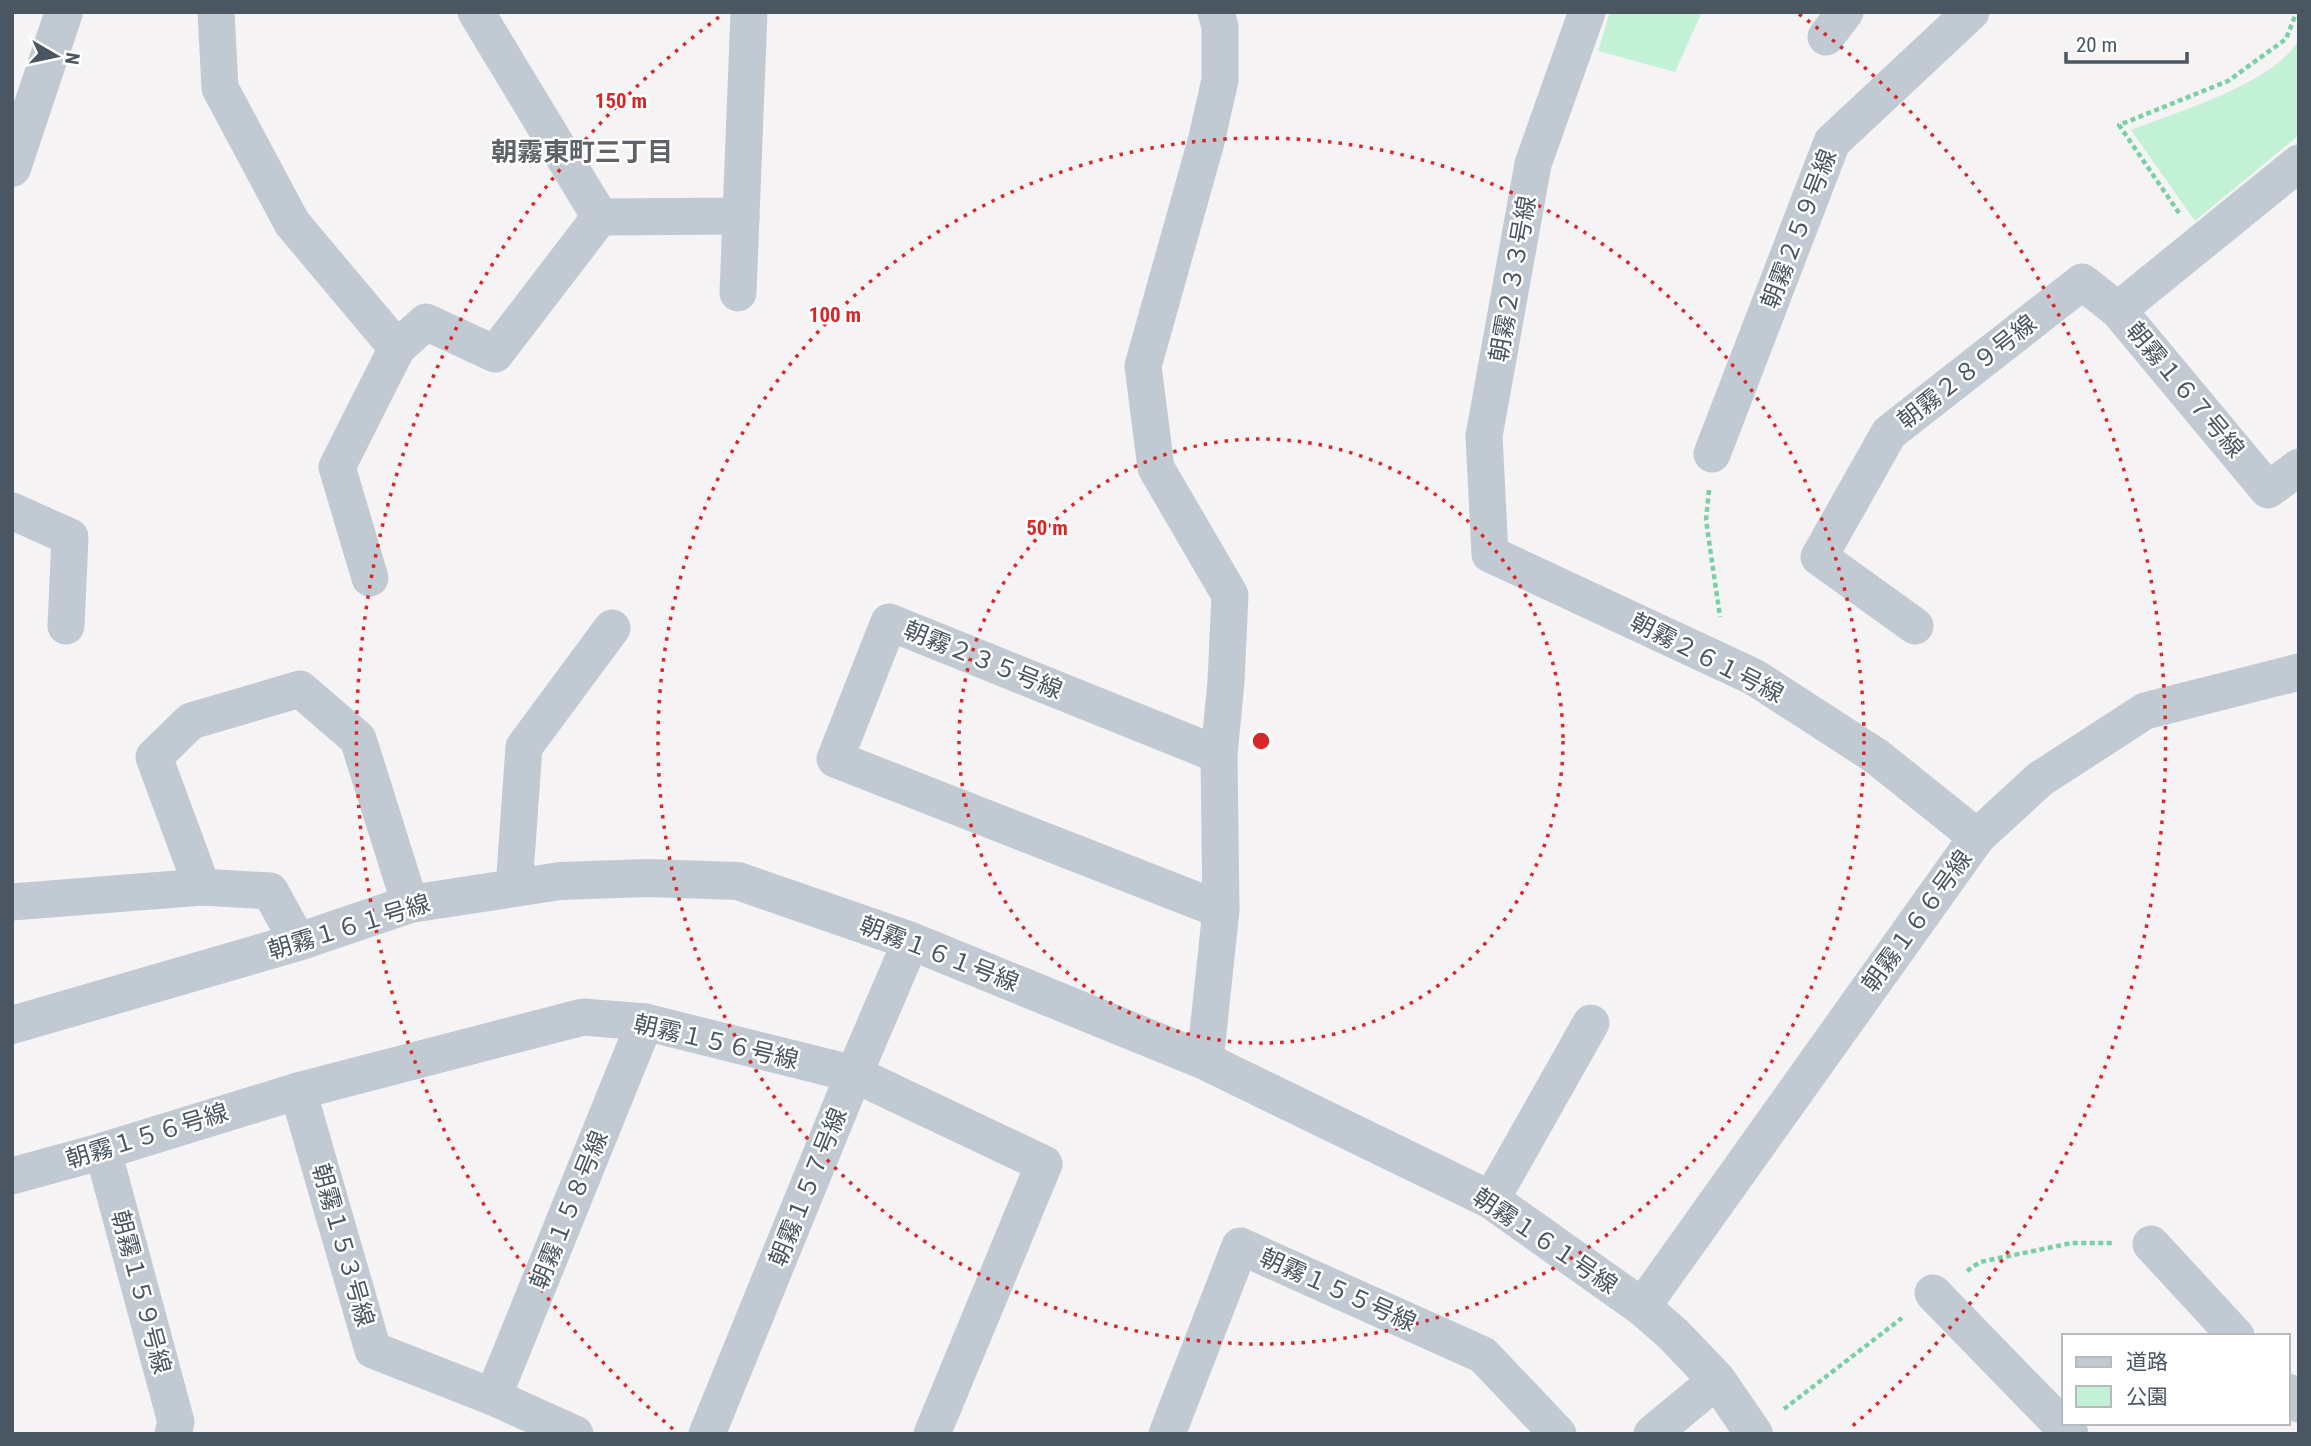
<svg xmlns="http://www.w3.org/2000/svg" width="2311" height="1446" font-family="'Roboto Condensed','Noto Sans JP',sans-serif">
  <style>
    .green { fill: #c3f1d5 }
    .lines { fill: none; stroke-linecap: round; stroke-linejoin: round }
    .path { stroke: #7ad0a6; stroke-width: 4.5; stroke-dasharray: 5 3.5; stroke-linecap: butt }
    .minor { stroke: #c1cad2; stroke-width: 37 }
    .tertiary { stroke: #c1cad2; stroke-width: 38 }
    .ring { fill: none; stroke: #d62828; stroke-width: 3.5; stroke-dasharray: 3.5 7 }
    .labels { text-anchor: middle; stroke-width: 5; stroke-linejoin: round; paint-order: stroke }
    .street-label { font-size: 24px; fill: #4a5661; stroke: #fff }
    .neighbourhood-label { font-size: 26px; font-weight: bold; fill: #5f6368; stroke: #fff }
    .centre { fill: #d62828; stroke: #fff; stroke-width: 3.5 }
    .ring-label { font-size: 21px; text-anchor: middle; font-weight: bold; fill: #d62828; stroke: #fff; stroke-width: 5; stroke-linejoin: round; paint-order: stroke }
  </style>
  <rect width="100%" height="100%" fill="#f5f3f3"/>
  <g class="green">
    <path d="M 1610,12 L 1702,12 L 1675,72 L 1598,51 Z"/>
    <path d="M 2299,38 L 2299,135 L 2195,221 L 2131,130 C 2174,113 2281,81 2299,38 Z"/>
  </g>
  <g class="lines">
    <g class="path">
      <path d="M 2179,213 L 2119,125 L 2228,81 L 2286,39 L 2295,16 L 2299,16"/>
      <path d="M 1709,490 L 1706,520 L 1720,617"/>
      <path d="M 1967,1271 L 1980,1262 L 2072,1243 L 2115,1243"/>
      <path d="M 1784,1409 L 1902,1318"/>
    </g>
    <g class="minor">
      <path d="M 216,12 L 220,88 L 292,223 L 397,348 L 337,467 L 370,578"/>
      <path d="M 476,12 L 600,217"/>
      <path d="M 1216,12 L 1220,27 L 1220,80 L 1206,142 L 1143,366 L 1156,468 L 1230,595 L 1226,681 L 1219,755"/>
      <path d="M 1587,12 L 1533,164 L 1484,436 L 1490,554 L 1754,677 L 1876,756 L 1977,837"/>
      <path d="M 1826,37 L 1845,12"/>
      <path d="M 2299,163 L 2118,310 L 2268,490 L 2299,467"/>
      <path d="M 738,293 L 749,12"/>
      <path d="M 397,348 L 426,322 L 495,354 L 600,217 L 741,216"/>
      <path d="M 1712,454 L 1832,142 L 1971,12"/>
      <path d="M 12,511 L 70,537 L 66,626"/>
      <path d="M 1915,626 L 1819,557 L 1889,433 L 2082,282 L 2118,310"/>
      <path d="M 202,887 L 154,757 L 191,721 L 300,689 L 358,739 L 410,904"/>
      <path d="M 514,888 L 524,747 L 612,628"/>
      <path d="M 12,902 L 202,887 L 270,891 L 298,942"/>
      <path d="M 1205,1061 L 1221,910 L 1219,755 L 889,622 L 835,759 L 1221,910"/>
      <path d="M 298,1091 L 373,1350 L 493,1397 L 575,1434"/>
      <path d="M 103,1151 L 176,1422 L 173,1434"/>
      <path d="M 12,1176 L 103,1151 L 298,1091 L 583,1017 L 645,1022 L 854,1074 L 1044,1164 L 932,1434"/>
      <path d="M 1491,1200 L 1591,1023"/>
      <path d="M 2151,1244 L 2236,1336"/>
      <path d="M 1933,1293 L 2070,1434"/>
      <path d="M 1642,1307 L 1977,837 L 2040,779 L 2145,711 L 2299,672"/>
      <path d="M 2288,1392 L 2299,1404"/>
      <path d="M 493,1397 L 645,1022"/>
      <path d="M 707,1434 L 854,1074 L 911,941"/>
      <path d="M 1167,1434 L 1240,1246 L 1483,1355 L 1558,1434"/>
      <path d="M 1652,1434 L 1717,1380"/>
    </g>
    <g class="tertiary">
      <path d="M 12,168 L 64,12"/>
      <path d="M 12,1025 L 298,942 L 410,904 L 560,881 L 648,878 L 738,881 L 911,941 L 1205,1061 L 1491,1200 L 1642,1307 L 1673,1334 L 1717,1380 L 1754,1434"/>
    </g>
  </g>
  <g class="ring">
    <circle cx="1261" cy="741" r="302"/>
    <circle cx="1261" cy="741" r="603"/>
    <path d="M673 1429A905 905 0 0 1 723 14M1799 14A905 905 0 0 1 1849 1429"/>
  </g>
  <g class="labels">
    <g class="street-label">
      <text transform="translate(1799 229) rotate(-69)" y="8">朝霧２５９号線</text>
      <text transform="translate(1513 279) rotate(-80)" y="8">朝霧２３３号線</text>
      <text transform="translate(1967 372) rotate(-38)" y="8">朝霧２８９号線</text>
      <text transform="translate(2185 390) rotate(50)" y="8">朝霧１６７号線</text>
      <text transform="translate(1707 658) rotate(27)" y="8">朝霧２６１号線</text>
      <text transform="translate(983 660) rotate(22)" y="8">朝霧２３５号線</text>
      <text transform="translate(1917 921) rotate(-54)" y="8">朝霧１６６号線</text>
      <text transform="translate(349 927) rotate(-17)" y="8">朝霧１６１号線</text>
      <text transform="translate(939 954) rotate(21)" y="8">朝霧１６１号線</text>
      <text transform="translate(716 1042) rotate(13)" y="8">朝霧１５６号線</text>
      <text transform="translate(147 1136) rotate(-17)" y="8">朝霧１５６号線</text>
      <text transform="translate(808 1187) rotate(-68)" y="8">朝霧１５７号線</text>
      <text transform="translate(569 1210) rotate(-68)" y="8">朝霧１５８号線</text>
      <text transform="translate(1545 1241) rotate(34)" y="8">朝霧１６１号線</text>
      <text transform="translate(343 1245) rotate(74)" y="8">朝霧１５３号線</text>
      <text transform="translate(1338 1290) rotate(24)" y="8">朝霧１５５号線</text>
      <text transform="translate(141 1292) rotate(75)" y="8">朝霧１５９号線</text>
    </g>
    <g class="neighbourhood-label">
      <text x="582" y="161">朝霧東町三丁目</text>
    </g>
  </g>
  <circle cx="1261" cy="741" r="10" class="centre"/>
  <g class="ring-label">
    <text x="621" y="108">150 m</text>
    <text x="835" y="322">100 m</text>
    <text x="1047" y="535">50 m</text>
  </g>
  <rect width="2311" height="1446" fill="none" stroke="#4a5661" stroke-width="28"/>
  <rect x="2062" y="1334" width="228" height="91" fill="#ffffff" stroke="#b7bbc0" stroke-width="2"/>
  <rect x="2076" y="1357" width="35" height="10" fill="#c1cad2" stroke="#b7bbc0" stroke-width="2"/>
  <text x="2126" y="1369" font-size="21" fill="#4a5661">道路</text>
  <rect x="2076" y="1386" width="35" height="21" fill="#c3f1d5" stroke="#b7bbc0" stroke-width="2"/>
  <text x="2126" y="1404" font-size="21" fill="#4a5661">公園</text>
  <g transform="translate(56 56) rotate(99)" stroke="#ffffff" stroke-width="5" paint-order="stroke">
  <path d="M0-5L12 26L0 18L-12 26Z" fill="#4a5661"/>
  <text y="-10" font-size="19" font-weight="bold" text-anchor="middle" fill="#4a5661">N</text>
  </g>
  <path d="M2066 52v10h121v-10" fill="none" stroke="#4a5661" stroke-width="3.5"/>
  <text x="2076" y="52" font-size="21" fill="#4a5661" stroke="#ffffff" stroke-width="5" paint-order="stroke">20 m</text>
</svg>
